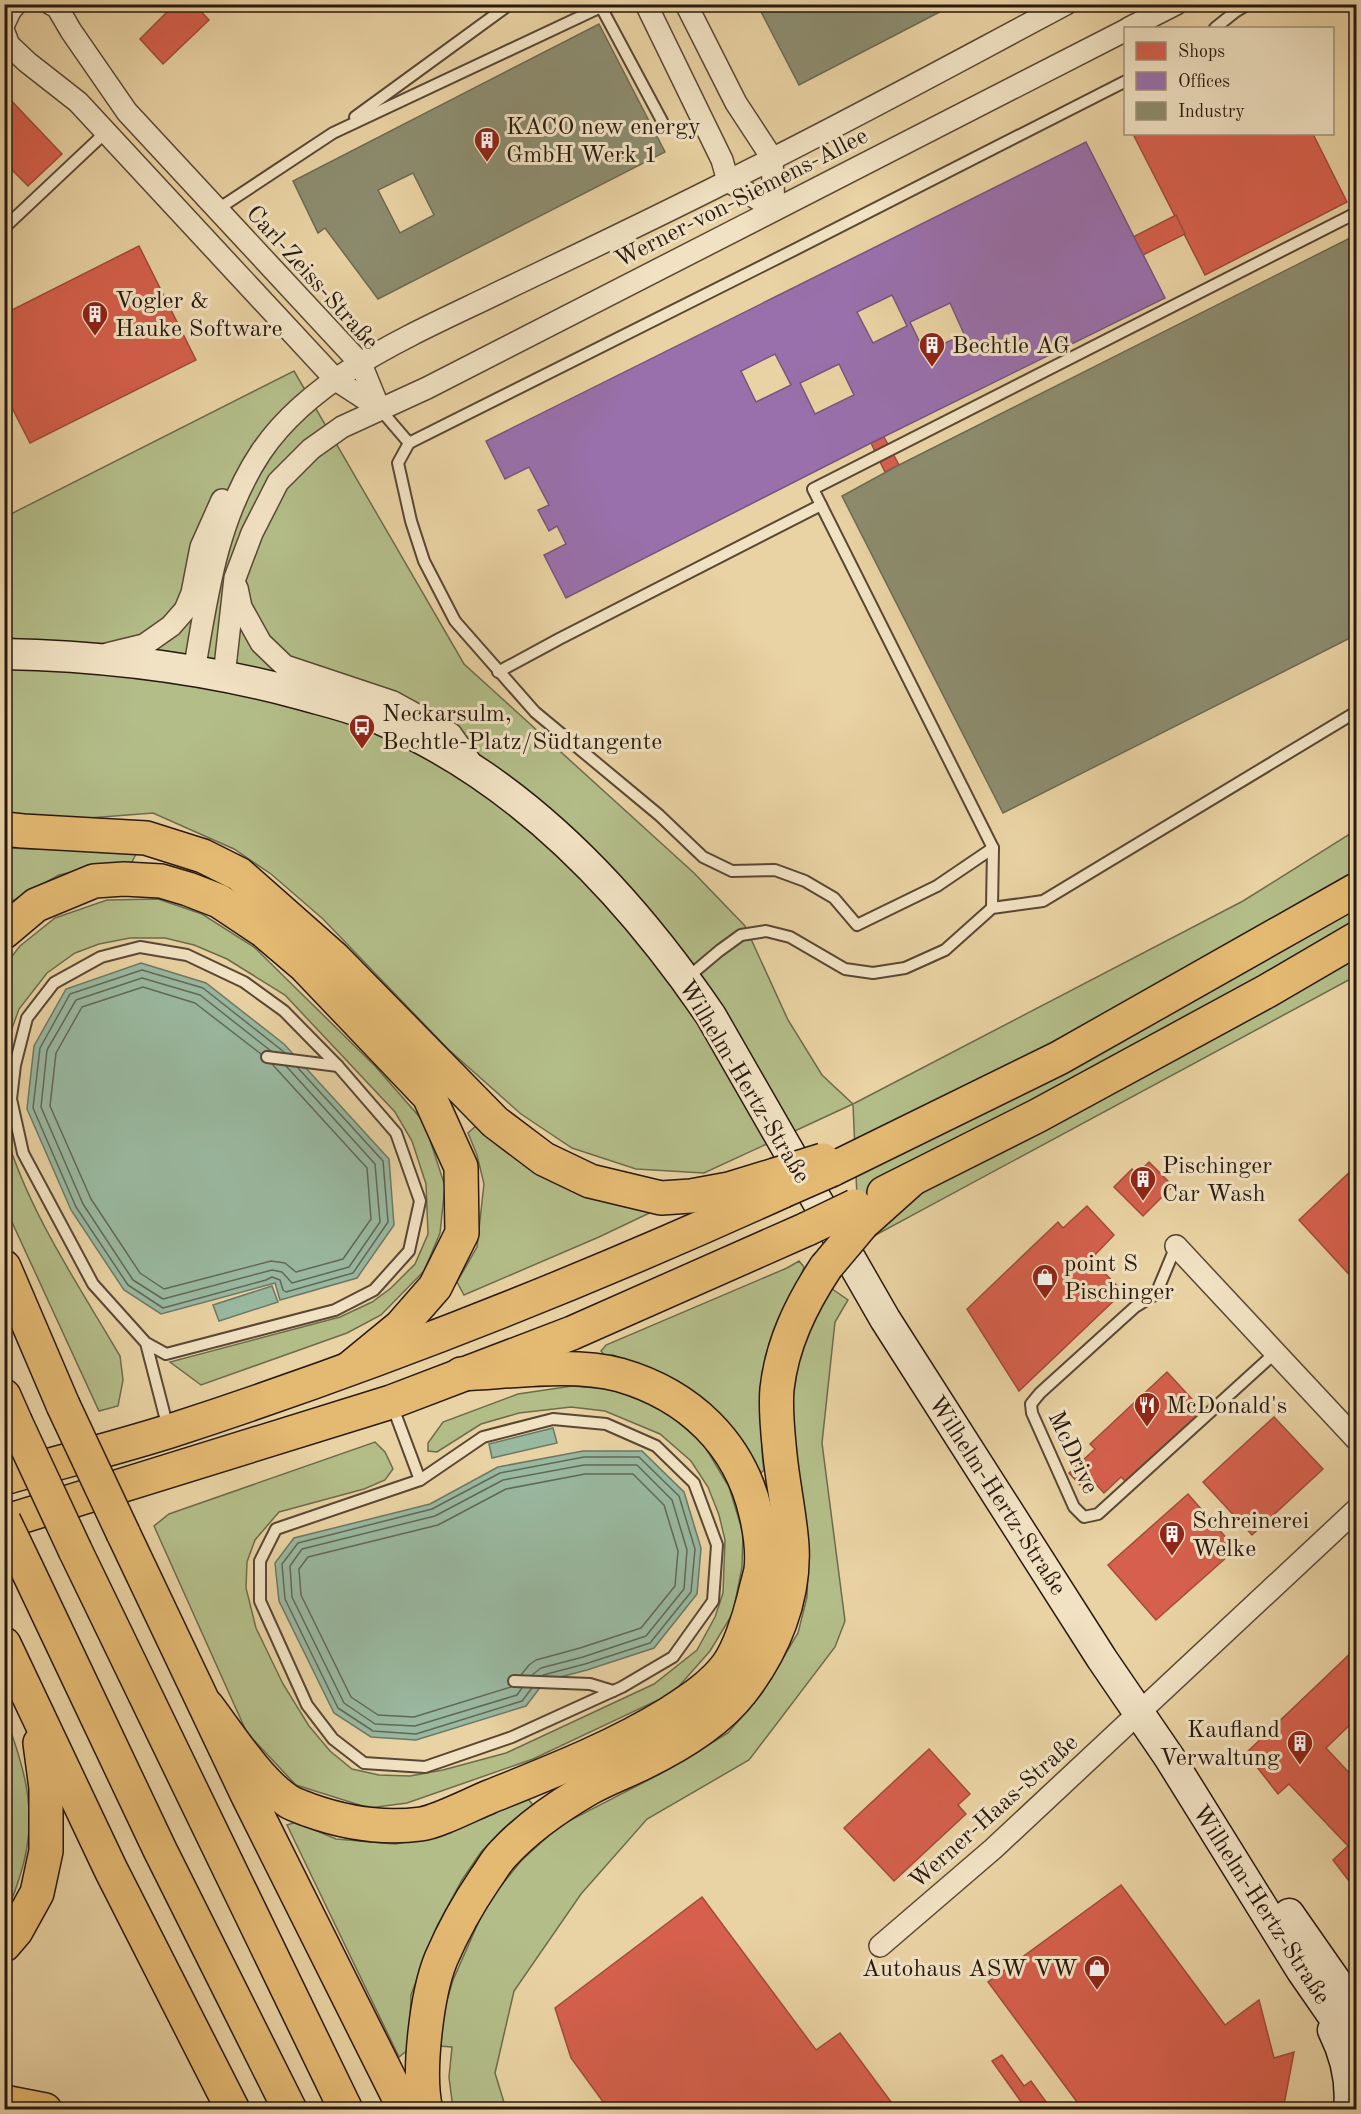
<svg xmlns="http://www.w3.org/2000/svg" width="1361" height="2114" font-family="'Old Standard TT',serif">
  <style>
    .green { fill: #b3bd88; stroke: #6e6b4c; stroke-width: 1.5 }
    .water { fill: #99b8a0; stroke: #6c7866; stroke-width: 1.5 }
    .shops { fill: #d6604d; stroke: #a24b3a; stroke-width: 1.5 }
    .offices { fill: #9970ab; stroke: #77567c; stroke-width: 1.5; fill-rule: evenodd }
    .industry { fill: #8c8c6e; stroke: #6e6a52; stroke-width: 1.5; fill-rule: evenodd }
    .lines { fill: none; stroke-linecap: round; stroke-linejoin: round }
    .shore { stroke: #616858; stroke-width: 1.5 }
    .service-casing { stroke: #594734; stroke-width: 14 }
    .minor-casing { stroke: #594734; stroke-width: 24 }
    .secondary-casing { stroke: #29190f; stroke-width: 33 }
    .trunk-casing { stroke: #29190f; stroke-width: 36 }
    .motorway-casing { stroke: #29190f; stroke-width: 36 }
    .service { stroke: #f1e2c3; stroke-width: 10 }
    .minor { stroke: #f1e2c3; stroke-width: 21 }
    .secondary { stroke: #f1e2c3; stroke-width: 30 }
    .trunk { stroke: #e4b972; stroke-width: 33 }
    .motorway { stroke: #e4b972; stroke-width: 33 }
    .trunk-bridge-casing { stroke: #29190f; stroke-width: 36; stroke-linecap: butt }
    .motorway-bridge-casing { stroke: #29190f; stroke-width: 36; stroke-linecap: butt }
    .trunk-bridge { stroke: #e4b972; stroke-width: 33 }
    .motorway-bridge { stroke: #e4b972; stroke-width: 33 }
    .labels { text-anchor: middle; stroke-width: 6; stroke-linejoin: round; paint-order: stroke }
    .poi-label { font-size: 24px; fill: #29190f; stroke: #f1e2c3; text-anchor: start }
    .street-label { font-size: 24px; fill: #29190f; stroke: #f1e2c3 }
  </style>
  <rect width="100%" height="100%" fill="#e9d2a3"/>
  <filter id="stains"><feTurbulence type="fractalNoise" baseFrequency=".00333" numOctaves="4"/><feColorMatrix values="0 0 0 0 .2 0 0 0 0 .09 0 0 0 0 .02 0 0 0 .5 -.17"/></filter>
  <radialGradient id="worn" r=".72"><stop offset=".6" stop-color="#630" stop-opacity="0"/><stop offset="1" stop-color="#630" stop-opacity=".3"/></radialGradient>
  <g class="green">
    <path d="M 294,371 L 464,664 L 694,873 L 745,926 L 788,1020 L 822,1075 L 853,1104 L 1243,901 L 1356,830 L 1356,976 L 859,1244 L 853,1104 L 704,1173 L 636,1169 L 572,1148 L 521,1114 L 448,1049 L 323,919 L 271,874 L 234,849 L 153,813 L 89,818 L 5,815 L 5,517 Z"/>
    <path d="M 5,848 L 137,852 L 132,862 L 104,864 L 59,875 L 10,902 L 5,907 Z"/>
    <path d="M 158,899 L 202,914 L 254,947 L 375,1066 L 424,1122 L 445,1186 L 440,1233 L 424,1271 L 381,1315 L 347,1333 L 201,1385 L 170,1362 L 340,1317 L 372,1302 L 391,1288 L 415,1264 L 428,1234 L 426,1184 L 412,1141 L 395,1112 L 285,995 L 227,959 L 194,945 L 165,938 L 130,938 L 99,944 L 75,953 L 47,973 L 19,1009 L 5,1048 L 5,965 L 20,946 L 55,918 L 107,900 Z"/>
    <path d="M 476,1126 L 489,1137 L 660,1208 L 599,1237 L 464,1295 L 457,1282 L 477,1247 L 484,1184 L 477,1155 L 468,1133 Z"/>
    <path d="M 5,1132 C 29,1213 78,1284 120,1356 L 123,1380 L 118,1406 L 99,1411 L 5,1207 Z"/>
    <path d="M 799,1261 L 804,1267 C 799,1284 787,1299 780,1316 C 764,1356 760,1395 762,1438 C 762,1449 762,1460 764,1470 L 761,1473 L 745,1446 L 698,1396 L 668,1377 L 613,1355 L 604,1355 L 601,1351 L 606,1345 L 787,1268 Z"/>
    <path d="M 825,1284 L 848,1300 L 835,1322 L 822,1443 L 845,1621 L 835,1647 L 749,1760 L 647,1819 L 581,1894 L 514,1991 L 495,2073 L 506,2109 L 453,2109 L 449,2077 L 452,2047 L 439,2046 L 442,2017 L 453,1980 L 487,1903 L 521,1861 L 559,1826 L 660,1774 L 728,1733 L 762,1693 L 798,1633 L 807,1597 L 809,1549 L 794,1468 L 790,1388 L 801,1344 Z"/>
    <path d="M 572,1386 L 620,1390 L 660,1405 L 704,1445 L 729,1487 L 743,1533 L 742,1567 L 733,1613 L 710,1651 L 673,1693 L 533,1759 L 407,1803 L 369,1808 L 296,1785 L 247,1733 L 154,1526 L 169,1514 L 375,1442 L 385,1452 L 393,1469 L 385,1480 L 364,1489 L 279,1512 L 255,1540 L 247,1562 L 246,1588 L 256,1628 L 283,1684 L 309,1726 L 330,1751 L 352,1769 L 379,1775 L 410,1776 L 443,1770 L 506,1753 L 654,1684 L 697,1650 L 715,1617 L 723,1593 L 725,1540 L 719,1515 L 708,1487 L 691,1461 L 660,1434 L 605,1411 L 571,1407 L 519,1413 L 481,1424 L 437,1452 L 428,1451 L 428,1443 L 443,1422 L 518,1394 Z"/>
    <path d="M 4,1713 C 26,1772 40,1817 19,1879 C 15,1891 12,1902 5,1912 Z"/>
    <path d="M 528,1799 L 533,1805 L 504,1828 L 481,1852 L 462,1880 L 437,1926 L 411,1995 L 409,2049 L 399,2057 L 287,1825 L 296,1822 L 336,1839 L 395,1844 L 429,1838 Z"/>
  </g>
  <g class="water">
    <path d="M 141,963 L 206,983 L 284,1044 L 389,1159 L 394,1225 L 357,1278 L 280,1300 L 275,1283 L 161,1314 L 124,1290 L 71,1210 L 27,1109 L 34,1046 L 66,989 Z"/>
    <path d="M 272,1286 L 278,1302 L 219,1321 L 213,1305 Z"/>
    <path d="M 553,1428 L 557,1443 L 492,1458 L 489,1444 Z"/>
    <path d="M 583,1451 L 642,1451 L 684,1492 L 701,1548 L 697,1594 L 654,1648 L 587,1670 L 545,1681 L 526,1706 L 416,1740 L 371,1737 L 334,1713 L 279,1601 L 275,1563 L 294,1538 L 430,1504 L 498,1467 Z"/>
  </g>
  <g class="shops">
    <path d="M 175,4 L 194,4 L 209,20 L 163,64 L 140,39 Z"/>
    <path d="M 4,93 L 62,154 L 28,186 L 4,162 Z"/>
    <path d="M 1133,134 L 1313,134 L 1347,202 L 1205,275 Z"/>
    <path d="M 1176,215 L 1185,234 L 1143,255 L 1133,237 Z"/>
    <path d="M 139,246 L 196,360 L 30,443 L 4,392 L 4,314 Z"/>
    <path d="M 884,437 L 899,465 L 885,472 L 871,443 Z"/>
    <path d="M 1149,1162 L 1173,1186 L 1143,1216 L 1114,1187 L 1132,1169 L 1137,1174 Z"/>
    <path d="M 1356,1166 L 1356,1282 L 1299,1220 Z"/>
    <path d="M 1087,1206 L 1114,1235 L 1091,1259 L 1123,1292 L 1019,1391 L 967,1309 L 1058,1222 L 1063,1228 Z"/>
    <path d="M 1167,1372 L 1203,1411 L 1127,1483 L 1121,1477 L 1104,1493 L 1091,1479 L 1082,1487 L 1069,1473 L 1095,1449 L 1090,1444 Z"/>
    <path d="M 1274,1417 L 1323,1469 L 1252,1535 L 1203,1482 Z"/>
    <path d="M 1188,1494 L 1236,1549 L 1156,1620 L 1108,1565 Z"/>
    <path d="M 1356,1648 L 1356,1719 L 1326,1748 L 1356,1780 L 1356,1890 L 1333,1860 L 1348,1846 L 1289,1784 L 1278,1794 L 1246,1753 Z"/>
    <path d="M 929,1749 L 970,1794 L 958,1805 L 966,1814 L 894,1881 L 844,1828 Z"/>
    <path d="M 1121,1885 L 1225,2025 L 1259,2000 L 1274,2058 L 1294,2052 L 1283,2110 L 1083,2110 L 988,1982 Z"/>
    <path d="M 702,1897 L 816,2050 L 840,2033 L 897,2110 L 609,2110 L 571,2058 L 555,2008 Z"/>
    <path d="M 1002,2055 L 1024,2086 L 1031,2081 L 1052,2110 L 1027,2110 L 992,2061 Z"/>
  </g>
  <path class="offices" d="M 1086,142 L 1165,298 L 871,443 L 566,598 L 544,555 L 566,544 L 557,526 L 549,531 L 538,510 L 549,505 L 529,467 L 505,479 L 486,441 ZM 892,295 L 907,326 L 873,343 L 857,312 ZM 950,303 L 964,334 L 925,353 L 910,322 ZM 775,354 L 791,385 L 756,402 L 741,371 ZM 839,364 L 854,395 L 815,414 L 800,383 Z"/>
  <g class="industry">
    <path d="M 757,4 L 955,4 L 799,85 Z"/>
    <path d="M 599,24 L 665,152 L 378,299 L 325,228 L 318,233 L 293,181 ZM 413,173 L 434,215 L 400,233 L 378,190 Z"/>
    <path d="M 1356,235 L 1356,635 L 1003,813 L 842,496 L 899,465 Z"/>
  </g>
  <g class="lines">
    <g class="shore">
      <path d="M 271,1051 L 200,995 L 142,978 L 76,1000 L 47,1050 L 41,1107 L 83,1204 L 133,1280 L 163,1299 L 272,1270 L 282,1272 L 292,1283 L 349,1267 L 380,1222 L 375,1164 L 286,1066"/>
      <path d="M 284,1052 L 203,988 L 142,970 L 70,994 L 40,1048 L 33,1108 L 76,1207 L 128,1285 L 163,1308 L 266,1280 L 272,1277 L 280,1280 L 283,1290 L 286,1292 L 353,1273 L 388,1222 L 383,1161 L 298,1068"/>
      <path d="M 261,1054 L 195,1003 L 143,987 L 82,1007 L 56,1053 L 50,1106 L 91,1199 L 140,1273 L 164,1289 L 271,1261 L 285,1263 L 296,1272 L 343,1259 L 371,1219 L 367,1168 L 272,1064"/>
      <path d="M 511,1687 L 414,1717 L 378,1715 L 351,1697 L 301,1595 L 299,1569 L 308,1557 L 438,1525 L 506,1489 L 585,1474 L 633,1474 L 664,1505 L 678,1551 L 675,1586 L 641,1628 L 580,1648 L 536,1660 L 529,1665 L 521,1675"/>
      <path d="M 522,1688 L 517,1695 L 415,1726 L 375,1724 L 344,1703 L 292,1597 L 290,1566 L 302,1549 L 435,1516 L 503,1480 L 584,1465 L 637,1465 L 672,1500 L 687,1550 L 684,1589 L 646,1636 L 583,1657 L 541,1668 L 532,1675"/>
      <path d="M 532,1688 L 522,1701 L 416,1734 L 373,1731 L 338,1708 L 285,1599 L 282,1564 L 298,1543 L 432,1509 L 500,1473 L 584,1457 L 639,1457 L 679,1496 L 695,1549 L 691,1592 L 650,1643 L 585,1664 L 543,1675"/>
    </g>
    <g class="service-casing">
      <g id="service">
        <path d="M 1215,28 L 1235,12 L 1248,4"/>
        <path d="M 355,117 L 510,4"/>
        <path d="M 218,209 L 333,133 L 601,7 L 662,121"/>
        <path d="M 4,228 L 106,132"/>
        <path d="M 379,408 L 409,443 L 794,250 L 1126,81"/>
        <path d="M 409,443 L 398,463 L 411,521 L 424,561 L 455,621 L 535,712 L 659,815 L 703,857 L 732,871 L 775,870 L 805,881 L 834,898 L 857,925 L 937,886 L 993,848"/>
        <path d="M 498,672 L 559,639 L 821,505"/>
        <path d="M 992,908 L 993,848 L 813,489 L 1356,213"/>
        <path d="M 687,978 L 719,951 L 741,935 L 766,931 L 790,937 L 845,969 L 873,973 L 905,968 L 945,950 L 992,908 L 1043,901 L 1356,712"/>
        <path d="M 267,1057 L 338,1066"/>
        <path d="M 1176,1246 L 1156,1294 L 1135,1307 L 1040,1393 L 1031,1404 L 1032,1413 L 1074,1507 L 1084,1517 L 1098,1514 L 1275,1353"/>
        <path d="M 146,1343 L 166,1354 L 335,1310 L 374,1290 L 409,1251 L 420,1201 L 396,1133 L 338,1066 L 284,1011 L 244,982 L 187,955 L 140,947 L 101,957 L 54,983 L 27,1018 L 15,1065 L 11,1099 L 23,1153 L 93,1284 L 146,1343 L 168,1428"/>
        <path d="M 392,1405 L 420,1480"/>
        <path d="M 553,1419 L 606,1424 L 656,1446 L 694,1483 L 717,1545 L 713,1601 L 673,1657 L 622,1687 L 512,1737 L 425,1767 L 364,1763 L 333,1739 L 307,1705 L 260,1601 L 260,1561 L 276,1529 L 420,1480 L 483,1437 Z"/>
        <path d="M 514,1681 L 590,1684 L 613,1691"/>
      </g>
    </g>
    <g class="minor-casing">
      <g id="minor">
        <path d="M 51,4 L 57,7 L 71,31 L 127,112 L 361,364 L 379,408"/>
        <path d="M 646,4 L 722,160 L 728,181 L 774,209 L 772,158 L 736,103 L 686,4"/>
        <path d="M 4,24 L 10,11 L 16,4"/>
        <path d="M 1129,28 L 1176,4"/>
        <path d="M 4,32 L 9,45 L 27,62 L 78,102 L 336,380 L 379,408"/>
        <path d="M 237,588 L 241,607 L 261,643 L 285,666 L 393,702 L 451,734 L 472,764"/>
        <path d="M 107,654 L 144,645 L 171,626 L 185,610 L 192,593 L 201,547 L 222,500"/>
        <path d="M 194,672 C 207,595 217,518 261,452 C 315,372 423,330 506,289 C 579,254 653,219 726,182 C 840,126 953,64 1066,4"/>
        <path d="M 224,676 L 235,578 L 252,533 L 278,482 L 311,449 L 342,427 L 427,388 L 1126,30"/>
        <path d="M 1176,1246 L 1356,1439"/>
        <path d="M 880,1946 L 993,1849 L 1356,1510"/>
      </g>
    </g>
    <g class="secondary-casing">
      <g id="secondary">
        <path d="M 4,654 C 104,656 204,668 300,694 C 328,702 356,708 382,720 C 520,779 628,894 711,1016 L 885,1319 L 1102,1659 L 1169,1757 L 1302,1971 L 1356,2049"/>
        <path d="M 1289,1914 L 1356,2010"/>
        <path d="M 1333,2030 C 1345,2054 1352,2082 1349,2110"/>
      </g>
    </g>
    <g class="trunk-casing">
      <g id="trunk">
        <path d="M 831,1170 L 1059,1058 L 1356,890"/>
        <path d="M 884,1193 L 1037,1116 L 1267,991 L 1356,939"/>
        <path d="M 4,1478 C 60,1462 116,1448 170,1431 C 379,1363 583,1282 783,1191"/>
        <path d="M 4,1522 L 391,1402 L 572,1333 L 807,1229"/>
      </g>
    </g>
    <g class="motorway-casing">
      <g id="motorway">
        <path d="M 4,829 L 23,831 L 146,838 L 203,856 L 239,874 L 334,958 L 495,1122 L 544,1159 L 590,1181 L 661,1198 L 691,1196 L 729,1189 L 775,1175"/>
        <path d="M 4,932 L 36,905 L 94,881 L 124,879 L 161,881 L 188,889 L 219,901 L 264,931 L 305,966 L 429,1096 L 461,1167 L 462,1233 L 435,1287 L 400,1327 L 350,1368"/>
        <path d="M 863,1223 L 911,1180"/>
        <path d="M 4,1267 L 63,1405"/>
        <path d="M 4,1396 L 15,1421"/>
        <path d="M 123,1533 L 248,1796 L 405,2110"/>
        <path d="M 75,1550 L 346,2110"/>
        <path d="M 26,1567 L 160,1850 L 290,2110"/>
        <path d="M 4,1644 L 111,1870 L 233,2110"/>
        <path d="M 207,1706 C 229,1735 258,1781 288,1801 C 294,1805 302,1807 309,1810 C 345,1823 382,1829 421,1824 C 437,1822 472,1804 489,1797 C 551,1772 613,1748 670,1713 C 690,1700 712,1686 727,1666 C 739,1650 749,1618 754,1598 C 756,1589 759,1579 761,1570 C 763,1552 760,1531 756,1514 C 740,1443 689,1395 620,1375 C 573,1362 510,1372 461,1374"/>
        <path d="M 4,1945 L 16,1931 L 37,1893 L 46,1851 L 46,1788 L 40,1743"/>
        <path d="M 4,2102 L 45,2110"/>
        <path d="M 426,2110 C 417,2074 427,1993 441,1959 C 453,1931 468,1904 485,1879 C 491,1871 496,1861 503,1854 C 527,1828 557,1807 588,1789 C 605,1779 625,1772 643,1763 C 678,1746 717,1723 741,1692 C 773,1651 795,1599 792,1546 C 790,1516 783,1485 780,1455 C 778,1434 775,1410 777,1389 C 782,1344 801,1305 826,1267"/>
      </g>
    </g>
    <use href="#service" class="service"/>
    <use href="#minor" class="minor"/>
    <use href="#secondary" class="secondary"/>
    <use href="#trunk" class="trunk"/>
    <use href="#motorway" class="motorway"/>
    <g class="trunk-bridge-casing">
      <g id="trunk-bridge">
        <path d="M 783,1191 L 831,1170"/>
        <path d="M 807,1229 L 855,1206"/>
      </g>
    </g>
    <g class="motorway-bridge-casing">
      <g id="motorway-bridge">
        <path d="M 775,1175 L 823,1160"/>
        <path d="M 826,1267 L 863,1223"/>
        <path d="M 63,1405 L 123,1533"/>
        <path d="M 15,1421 L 75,1550"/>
        <path d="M 4,1521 L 26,1567"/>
      </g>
    </g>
    <use href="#trunk-bridge" class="trunk-bridge"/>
    <use href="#motorway-bridge" class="motorway-bridge"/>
  </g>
  <defs>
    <g id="building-pin" transform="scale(1.35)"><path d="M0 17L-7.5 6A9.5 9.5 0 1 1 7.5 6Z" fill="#8f2418" stroke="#f1e2c3"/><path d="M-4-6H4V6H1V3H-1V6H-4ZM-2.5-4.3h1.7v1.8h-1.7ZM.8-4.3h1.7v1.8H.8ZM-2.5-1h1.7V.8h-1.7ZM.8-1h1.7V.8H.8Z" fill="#fff"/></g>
    <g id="bus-pin" transform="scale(1.35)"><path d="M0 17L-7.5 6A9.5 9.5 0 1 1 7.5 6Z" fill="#8f2418" stroke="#f1e2c3"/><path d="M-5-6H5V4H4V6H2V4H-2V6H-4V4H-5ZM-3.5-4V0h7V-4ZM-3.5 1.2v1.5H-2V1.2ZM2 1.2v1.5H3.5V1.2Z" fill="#fff"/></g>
    <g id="shop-pin" transform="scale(1.35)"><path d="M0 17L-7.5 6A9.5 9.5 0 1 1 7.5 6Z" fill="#8f2418" stroke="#f1e2c3"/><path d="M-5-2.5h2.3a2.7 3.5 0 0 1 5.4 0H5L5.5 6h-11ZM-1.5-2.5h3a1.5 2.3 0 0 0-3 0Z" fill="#fff"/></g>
    <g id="restaurant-pin" transform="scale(1.35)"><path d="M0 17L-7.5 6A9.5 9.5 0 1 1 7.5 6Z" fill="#8f2418" stroke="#f1e2c3"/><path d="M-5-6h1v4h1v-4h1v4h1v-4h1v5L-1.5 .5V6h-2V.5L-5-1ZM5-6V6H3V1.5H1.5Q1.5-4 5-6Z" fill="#fff"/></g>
  </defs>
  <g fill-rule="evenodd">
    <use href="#building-pin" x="487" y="140"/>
    <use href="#building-pin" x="95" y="314"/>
    <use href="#building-pin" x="932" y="345"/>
    <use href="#bus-pin" x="362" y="727"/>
    <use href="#building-pin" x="1143" y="1179"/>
    <use href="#shop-pin" x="1045" y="1277"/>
    <use href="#restaurant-pin" x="1147" y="1405"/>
    <use href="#building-pin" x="1172" y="1534"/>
    <use href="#building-pin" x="1300" y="1743"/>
    <use href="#shop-pin" x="1097" y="1968"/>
  </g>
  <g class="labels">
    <g class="poi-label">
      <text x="506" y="134">KACO new energy<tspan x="506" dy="28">GmbH Werk 1</tspan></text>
      <text x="115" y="308">Vogler &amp;<tspan x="115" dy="28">Hauke Software</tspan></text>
      <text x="952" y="353">Bechtle AG</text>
      <text x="382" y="721">Neckarsulm,<tspan x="382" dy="28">Bechtle-Platz/Südtangente</tspan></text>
      <text x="1162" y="1173">Pischinger<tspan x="1162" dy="28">Car Wash</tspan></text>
      <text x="1064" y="1271">point S<tspan x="1064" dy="28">Pischinger</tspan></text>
      <text x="1166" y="1413">McDonald's</text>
      <text x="1192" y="1528">Schreinerei<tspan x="1192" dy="28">Welke</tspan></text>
      <text x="1280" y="1737" text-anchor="end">Kaufland<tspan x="1280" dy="28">Verwaltung</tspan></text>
      <text x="1078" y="1976" text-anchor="end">Autohaus ASW VW</text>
    </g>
    <g class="street-label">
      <text transform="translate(741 197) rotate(-27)" y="8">Werner-von-Siemens-Allee</text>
      <text transform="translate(313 277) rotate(48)" y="8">Carl-Zeiss-Straße</text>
      <text transform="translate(745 1081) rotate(59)" y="8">Wilhelm-Hertz-Straße</text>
      <text transform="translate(1074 1452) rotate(65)" y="8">McDrive</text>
      <text transform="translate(998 1495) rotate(57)" y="8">Wilhelm-Hertz-Straße</text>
      <text transform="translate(993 1811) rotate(-42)" y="8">Werner-Haas-Straße</text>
      <text transform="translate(1262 1904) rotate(57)" y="8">Wilhelm-Hertz-Straße</text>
    </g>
  </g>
  <rect width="1361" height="2114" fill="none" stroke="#e9d2a3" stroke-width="24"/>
  <rect x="6" y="6" width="1349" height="2102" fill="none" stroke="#29190f" stroke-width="3"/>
  <rect x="12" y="12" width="1337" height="2090" fill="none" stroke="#29190f" stroke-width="1.5"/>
  <rect x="1124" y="27" width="210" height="108" fill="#f1e2c3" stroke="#a1927b" stroke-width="1.5"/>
  <rect x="1136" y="42" width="30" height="18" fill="#d6604d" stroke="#a1927b" stroke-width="1.5"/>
  <text x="1178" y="57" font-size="18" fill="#29190f">Shops</text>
  <rect x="1136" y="72" width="30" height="18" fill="#9970ab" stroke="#a1927b" stroke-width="1.5"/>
  <text x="1178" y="87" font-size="18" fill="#29190f">Offices</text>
  <rect x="1136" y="102" width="30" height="18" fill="#8c8c6e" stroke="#a1927b" stroke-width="1.5"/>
  <text x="1178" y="117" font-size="18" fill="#29190f">Industry</text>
  <rect width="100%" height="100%" filter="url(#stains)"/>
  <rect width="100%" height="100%" fill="url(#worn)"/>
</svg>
